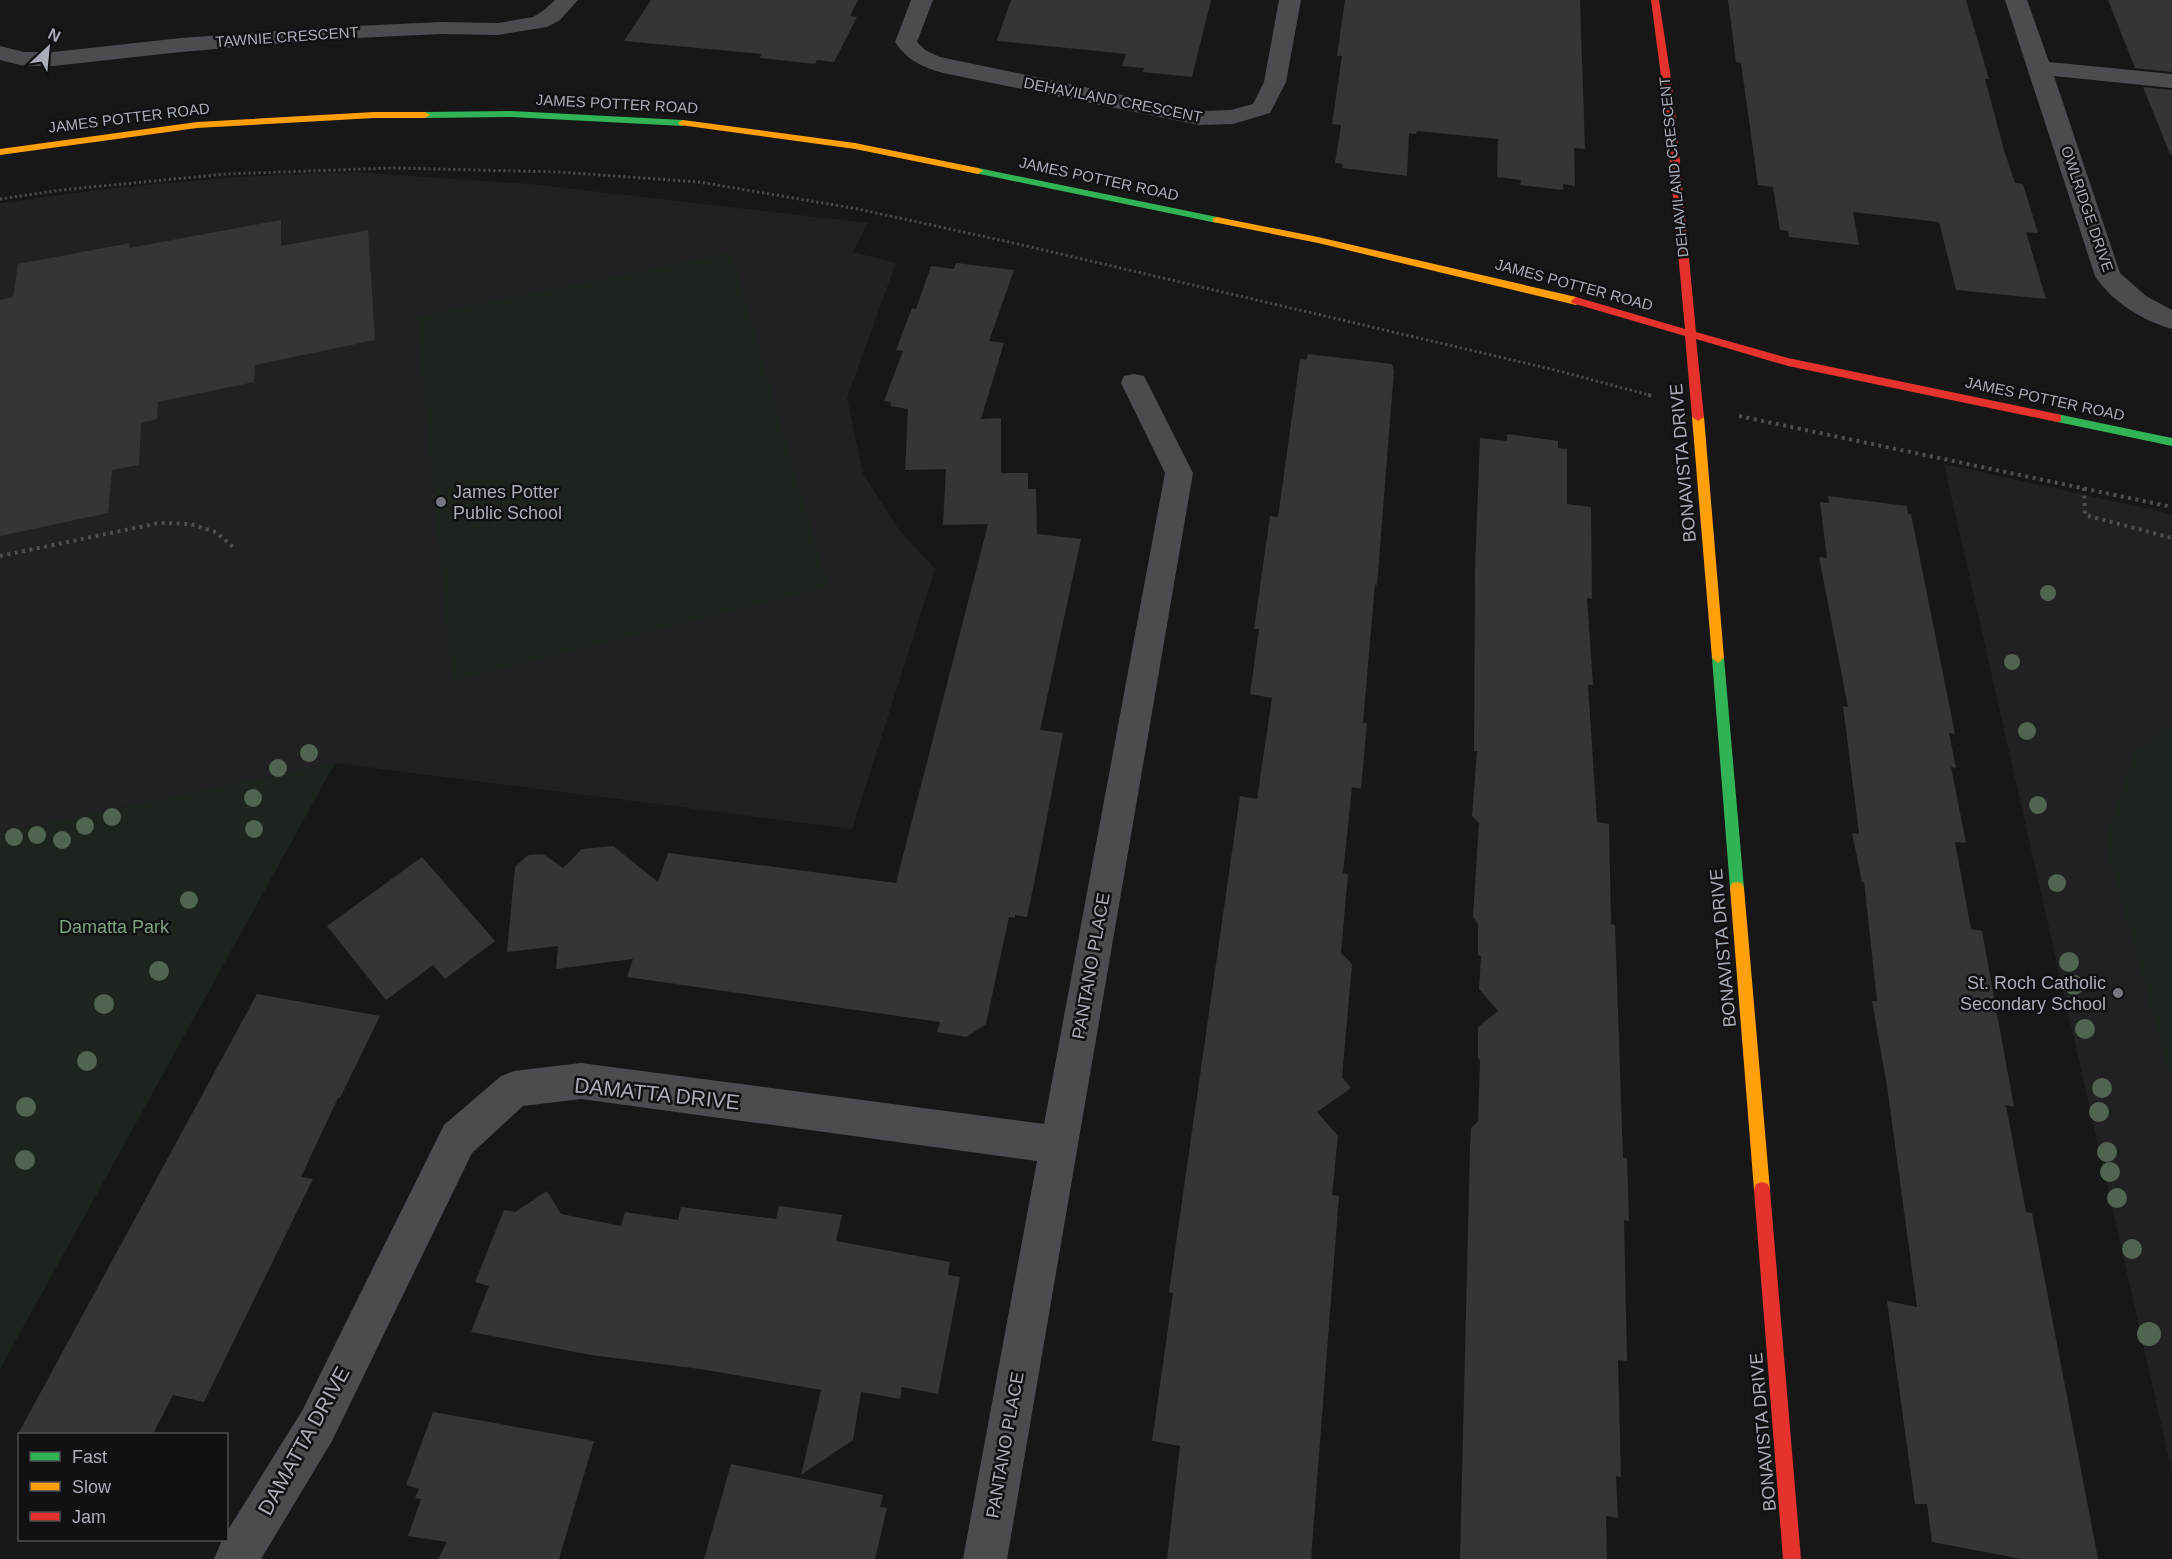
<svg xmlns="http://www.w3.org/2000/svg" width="2172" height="1559" font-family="Arial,sans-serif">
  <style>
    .built { fill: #212123 }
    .green { fill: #1d241e }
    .building { fill: #353536 }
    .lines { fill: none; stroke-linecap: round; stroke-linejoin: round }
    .path-far1 { stroke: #4d4e52; stroke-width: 3; stroke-dasharray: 2 3; stroke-linecap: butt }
    .path { stroke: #4d4e52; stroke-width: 4; stroke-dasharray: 3 4.5; stroke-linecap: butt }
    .street { fill: #4b4c50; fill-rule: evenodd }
    .fast { fill: #30b455; fill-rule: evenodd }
    .slow { fill: #ff9f0a; fill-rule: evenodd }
    .jam { fill: #e5322d; fill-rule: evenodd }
    .tree { fill: #506451 }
    .poi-dot { fill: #757880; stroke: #111113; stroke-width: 2 }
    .labels { text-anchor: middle; stroke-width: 5; stroke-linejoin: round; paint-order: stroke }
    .far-street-label { font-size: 15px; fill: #a8adb8; stroke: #111113 }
    .street-label { font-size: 18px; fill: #a8adb8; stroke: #111113 }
    .poi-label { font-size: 18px; fill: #a8adb8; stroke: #111113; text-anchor: start }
    .park-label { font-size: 18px; fill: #7fa381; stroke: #111113 }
    .near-street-label { font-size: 21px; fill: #a8adb8; stroke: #111113 }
  </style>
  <rect width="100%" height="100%" fill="#171717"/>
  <g class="built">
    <path d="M 351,172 L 530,184 L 868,223 L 853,252 L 896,263 L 847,398 L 863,474 L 899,530 L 935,569 L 852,829 L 335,763 L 0,833 L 0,203 L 123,187 L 239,177 Z"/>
    <path d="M 1944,464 L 2172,514 L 2172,1472 Z"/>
  </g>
  <g class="green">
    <path d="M 731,253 L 828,587 L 452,681 L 417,317 Z"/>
    <path d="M 2172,723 L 2172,1083 L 2105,841 L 2133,756 Z"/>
    <path d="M 335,763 L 0,1369 L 0,833 Z"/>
  </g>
  <g class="building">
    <path d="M 651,0 L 858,0 L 850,16 L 857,17 L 834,62 L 817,60 L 815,64 L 759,58 L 762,54 L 624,41 Z"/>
    <path d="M 1011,0 L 1211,0 L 1192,77 L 1143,72 L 1144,68 L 1122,66 L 1126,54 L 998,41 L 997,40 Z"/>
    <path d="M 1345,0 L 1580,0 L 1585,149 L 1574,148 L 1575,186 L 1563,184 L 1563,190 L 1520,185 L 1521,180 L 1497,177 L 1498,139 L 1417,131 L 1416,134 L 1409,133 L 1407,176 L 1342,168 L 1343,164 L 1335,163 L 1341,125 L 1332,124 L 1342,56 L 1337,56 Z"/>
    <path d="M 1728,0 L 1966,0 L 1989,79 L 1985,79 L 2004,150 L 2015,183 L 2023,184 L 2038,233 L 2026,232 L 2046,299 L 1956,290 L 1939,222 L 1853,212 L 1859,245 L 1789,237 L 1788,231 L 1780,230 L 1773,187 L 1758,185 L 1741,63 L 1736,62 Z"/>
    <path d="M 2108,0 L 2172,0 L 2172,72 L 2135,68 Z"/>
    <path d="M 2143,87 L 2172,90 L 2172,154 L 2170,154 Z"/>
    <path d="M 281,220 L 281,246 L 368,230 L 375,340 L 255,365 L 254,382 L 158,402 L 157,419 L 141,423 L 139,465 L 112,470 L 108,513 L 0,536 L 0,300 L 13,297 L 18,264 L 130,243 L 129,248 Z"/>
    <path d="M 956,263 L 1014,270 L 989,341 L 1004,343 L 981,419 L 1001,418 L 1001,473 L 1028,473 L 1028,489 L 1036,489 L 1037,534 L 1081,539 L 1040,730 L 1063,733 L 1037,869 L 1027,917 L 1015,915 L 1015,918 L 1009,917 L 986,1024 L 966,1037 L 937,1032 L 940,1022 L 627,977 L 633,959 L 556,969 L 558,946 L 507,952 L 515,867 L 528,855 L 543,854 L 563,868 L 582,849 L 613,846 L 658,882 L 668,853 L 896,883 L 988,524 L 943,525 L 946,469 L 905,470 L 908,409 L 890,406 L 891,402 L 884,401 L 903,351 L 896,350 L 912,308 L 916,309 L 931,266 L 954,269 Z"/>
    <path d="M 1308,354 L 1392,364 L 1394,371 L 1377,585 L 1375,584 L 1363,723 L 1367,723 L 1361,789 L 1352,787 L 1343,873 L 1348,874 L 1341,953 L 1352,964 L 1342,1077 L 1351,1088 L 1317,1112 L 1338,1136 L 1332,1195 L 1339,1196 L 1311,1559 L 1167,1559 L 1180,1446 L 1152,1441 L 1173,1293 L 1169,1292 L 1240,796 L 1257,799 L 1272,698 L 1250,694 L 1259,629 L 1254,629 L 1270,516 L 1278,517 L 1300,359 L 1306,360 Z"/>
    <path d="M 1507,434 L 1558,441 L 1558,448 L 1567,449 L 1567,504 L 1591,507 L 1592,599 L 1587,598 L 1593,685 L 1588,685 L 1597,822 L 1609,824 L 1611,924 L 1615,925 L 1623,1158 L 1627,1158 L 1629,1221 L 1624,1220 L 1627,1361 L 1618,1360 L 1621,1477 L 1616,1476 L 1618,1518 L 1606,1516 L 1607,1559 L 1460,1559 L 1470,1147 L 1471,1128 L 1478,1121 L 1480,1061 L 1478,1058 L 1478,1027 L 1498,1011 L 1479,989 L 1481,956 L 1478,955 L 1478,924 L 1473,917 L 1479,823 L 1472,816 L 1477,751 L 1474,751 L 1475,569 L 1480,438 L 1507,441 Z"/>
    <path d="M 1828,496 L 1907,506 L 1908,514 L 1911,514 L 1955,734 L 1949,733 L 1956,768 L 1951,767 L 1966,843 L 1955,842 L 1971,929 L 1982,931 L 2014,1107 L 2006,1105 L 2026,1212 L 2032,1213 L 2098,1559 L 2022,1559 L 1932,1542 L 1927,1504 L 1915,1504 L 1887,1301 L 1917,1307 L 1887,1086 L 1872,1001 L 1877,1001 L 1864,882 L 1862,882 L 1852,833 L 1859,834 L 1843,706 L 1848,707 L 1819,557 L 1827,558 L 1820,502 L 1829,503 Z"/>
    <path d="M 422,857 L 495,941 L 445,979 L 433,965 L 386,1000 L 327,926 Z"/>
    <path d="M 257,994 L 380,1016 L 340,1098 L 338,1098 L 301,1177 L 313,1179 L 204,1402 L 173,1395 L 153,1434 L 18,1434 Z"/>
    <path d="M 547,1191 L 561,1214 L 621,1226 L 625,1212 L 678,1220 L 681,1207 L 776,1219 L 779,1206 L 842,1215 L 836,1241 L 950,1262 L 948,1275 L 960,1277 L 938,1394 L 902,1387 L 900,1399 L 861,1392 L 853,1440 L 801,1475 L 821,1390 L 700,1369 L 591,1355 L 471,1332 L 489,1286 L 475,1282 L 504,1210 L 515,1212 Z"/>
    <path d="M 433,1412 L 594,1441 L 559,1559 L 438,1559 L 447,1542 L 408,1536 L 421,1499 L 415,1498 L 419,1489 L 406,1485 Z"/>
    <path d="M 731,1464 L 883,1495 L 880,1507 L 887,1508 L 875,1559 L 704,1559 Z"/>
  </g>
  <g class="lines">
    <path class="path-far1" d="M 0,199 L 61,190 L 226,174 L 393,168 L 559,172 L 699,182 L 858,209 L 1018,244 L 1555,370 L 1653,396"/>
    <g class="path">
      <path d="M 1648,395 L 1653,396"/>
      <path d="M 1739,416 L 2172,507"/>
      <path d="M 2084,488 L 2085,515 L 2172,538"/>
      <path d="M 0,556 L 159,523 L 190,524 L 216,532 L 233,547"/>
    </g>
    <g class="street">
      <path d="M 555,0 L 578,0 L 560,20 L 547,27 L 498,35 L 442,34 L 334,39 L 181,52 L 53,66 L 24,66 L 0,60 L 0,46 L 24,52 L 53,52 L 181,38 L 334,27 L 442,22 L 498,23 L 533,17 L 544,10 Z"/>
      <path d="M 911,0 L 933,0 L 917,42 L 925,50 L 940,57 L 1199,111 L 1231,110 L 1253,104 L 1264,82 L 1279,0 L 1301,0 L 1286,82 L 1270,113 L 1233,124 L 1199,125 L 943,73 C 922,67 907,60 895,42 Z"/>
      <path d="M 2005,0 L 2027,0 L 2049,62 L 2172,74 L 2172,88 L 2054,76 L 2120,273 L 2146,296 L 2172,310 L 2172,329 C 2143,321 2112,302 2095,276 Z"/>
      <path d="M 1134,374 L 1144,376 L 1193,473 L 1007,1559 L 963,1559 L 1037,1161 L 581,1099 L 523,1106 L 472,1153 L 332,1441 L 261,1559 L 214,1559 L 222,1540 L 226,1540 L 226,1533 L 302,1411 L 444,1125 L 501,1076 L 514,1071 L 581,1063 L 1044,1124 L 1165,473 L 1121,383 L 1124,376 Z"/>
    </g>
    <g class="fast">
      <path d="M 511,111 L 683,120 L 688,123 L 683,126 L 511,117 L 425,118 L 420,115 L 425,112 Z"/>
      <path d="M 978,168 L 1217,217 L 1222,220 L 1217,223 L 975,173 L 975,169 Z"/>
      <path d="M 2057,414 L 2172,438 L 2172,446 L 2053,421 L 2053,415 Z"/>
      <path d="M 1718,653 L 1724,658 L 1744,888 L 1742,893 L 1737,894 L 1732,893 L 1730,888 L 1712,658 Z"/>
    </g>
    <g class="slow">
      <path d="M 374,112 L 425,112 L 430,115 L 425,118 L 374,118 L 197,128 L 0,155 L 0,149 L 197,122 Z"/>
      <path d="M 683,120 L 855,143 L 978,168 L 983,171 L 978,174 L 855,149 L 680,125 L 678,123 Z"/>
      <path d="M 1217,217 L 1318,237 L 1576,297 L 1581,301 L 1576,305 L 1318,243 L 1213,222 L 1213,218 Z"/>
      <path d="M 1698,413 L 1704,417 L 1724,658 L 1718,663 L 1712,658 L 1692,417 Z"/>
      <path d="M 1737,882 L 1742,883 L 1744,888 L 1770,1190 L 1768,1196 L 1762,1198 L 1756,1196 L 1754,1190 L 1730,888 L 1732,883 Z"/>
    </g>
    <g class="jam">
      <path d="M 1651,0 L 1659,0 L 1674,99 L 1696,332 L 1788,358 L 2057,414 L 2061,415 L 2061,421 L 2057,422 L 1788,366 L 1696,339 L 1704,417 L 1698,421 L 1692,417 L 1685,336 L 1572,303 L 1571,301 L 1576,297 L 1685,329 L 1664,99 Z"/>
      <path d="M 1762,1182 L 1768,1184 L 1770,1190 L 1801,1559 L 1783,1559 L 1754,1190 L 1756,1184 Z"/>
    </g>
  </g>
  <g class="tree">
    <circle cx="2048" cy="593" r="8"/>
    <circle cx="2012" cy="662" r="8"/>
    <circle cx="2027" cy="731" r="9"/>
    <circle cx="309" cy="753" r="9"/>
    <circle cx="278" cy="768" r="9"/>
    <circle cx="253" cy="798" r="9"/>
    <circle cx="2038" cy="805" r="9"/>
    <circle cx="112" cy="817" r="9"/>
    <circle cx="85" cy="826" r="9"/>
    <circle cx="254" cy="829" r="9"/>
    <circle cx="37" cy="835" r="9"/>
    <circle cx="14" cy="837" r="9"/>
    <circle cx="62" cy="840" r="9"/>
    <circle cx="2057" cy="883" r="9"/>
    <circle cx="189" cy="900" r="9"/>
    <circle cx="2069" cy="962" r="10"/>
    <circle cx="159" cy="971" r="10"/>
    <circle cx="2074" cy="985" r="10"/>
    <circle cx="104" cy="1004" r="10"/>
    <circle cx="2085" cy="1029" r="10"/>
    <circle cx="87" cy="1061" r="10"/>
    <circle cx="2102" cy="1088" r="10"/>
    <circle cx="26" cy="1107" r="10"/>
    <circle cx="2099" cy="1112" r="10"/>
    <circle cx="2107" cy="1152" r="10"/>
    <circle cx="25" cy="1160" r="10"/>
    <circle cx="2110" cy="1172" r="10"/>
    <circle cx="2117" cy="1198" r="10"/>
    <circle cx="2132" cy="1249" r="10"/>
    <circle cx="2149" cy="1334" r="12"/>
  </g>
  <g class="poi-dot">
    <circle cx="441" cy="502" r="6"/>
    <circle cx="2118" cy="993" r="6"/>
  </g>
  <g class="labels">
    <g class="far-street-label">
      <text transform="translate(287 37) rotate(-4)" y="5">TAWNIE CRESCENT</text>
      <text transform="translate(1113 100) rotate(11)" y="5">DEHAVILAND CRESCENT</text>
      <text transform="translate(617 104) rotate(3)" y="5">JAMES POTTER ROAD</text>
      <text transform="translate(129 118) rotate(-7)" y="5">JAMES POTTER ROAD</text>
      <text transform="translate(1674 167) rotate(-96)" y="5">DEHAVILAND CRESCENT</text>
      <text transform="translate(1099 179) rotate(12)" y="5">JAMES POTTER ROAD</text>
      <text transform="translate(2087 209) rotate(71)" y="5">OWLRIDGE DRIVE</text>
      <text transform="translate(1574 285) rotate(15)" y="5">JAMES POTTER ROAD</text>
      <text transform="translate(2045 399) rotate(12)" y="5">JAMES POTTER ROAD</text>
    </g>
    <g class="street-label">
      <text transform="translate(1683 463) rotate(-95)" y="6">BONAVISTA DRIVE</text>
      <text transform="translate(1723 948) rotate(-95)" y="6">BONAVISTA DRIVE</text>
      <text transform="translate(1091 966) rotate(-80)" y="6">PANTANO PLACE</text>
      <text transform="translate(1763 1432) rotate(-95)" y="6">BONAVISTA DRIVE</text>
      <text transform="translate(1005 1445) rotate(-80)" y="6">PANTANO PLACE</text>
    </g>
    <g class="poi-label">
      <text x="453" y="498">James Potter<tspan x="453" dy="21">Public School</tspan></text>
      <text x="2106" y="989" text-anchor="end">St. Roch Catholic<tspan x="2106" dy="21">Secondary School</tspan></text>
    </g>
    <g class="park-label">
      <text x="114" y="933">Damatta Park</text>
    </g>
    <g class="near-street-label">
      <text transform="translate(657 1094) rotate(6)" y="7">DAMATTA DRIVE</text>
      <text transform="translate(304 1441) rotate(-61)" y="7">DAMATTA DRIVE</text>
    </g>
  </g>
  <rect x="18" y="1433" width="210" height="108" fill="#111113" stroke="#4d4f55" stroke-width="1.5"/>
  <rect x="30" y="1452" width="30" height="9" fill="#30b455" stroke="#4d4f55" stroke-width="1.5"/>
  <text x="72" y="1463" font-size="18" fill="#a8adb8">Fast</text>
  <rect x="30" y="1482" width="30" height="9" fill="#ff9f0a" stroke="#4d4f55" stroke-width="1.5"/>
  <text x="72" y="1493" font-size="18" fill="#a8adb8">Slow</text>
  <rect x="30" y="1512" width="30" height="9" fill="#e5322d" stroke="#4d4f55" stroke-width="1.5"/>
  <text x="72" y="1523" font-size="18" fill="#a8adb8">Jam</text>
  <g transform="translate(48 48) rotate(26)" stroke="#111113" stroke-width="4.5" paint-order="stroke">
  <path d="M0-4.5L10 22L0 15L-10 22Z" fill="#a8adb8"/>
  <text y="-9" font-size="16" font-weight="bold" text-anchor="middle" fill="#a8adb8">N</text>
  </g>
</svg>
